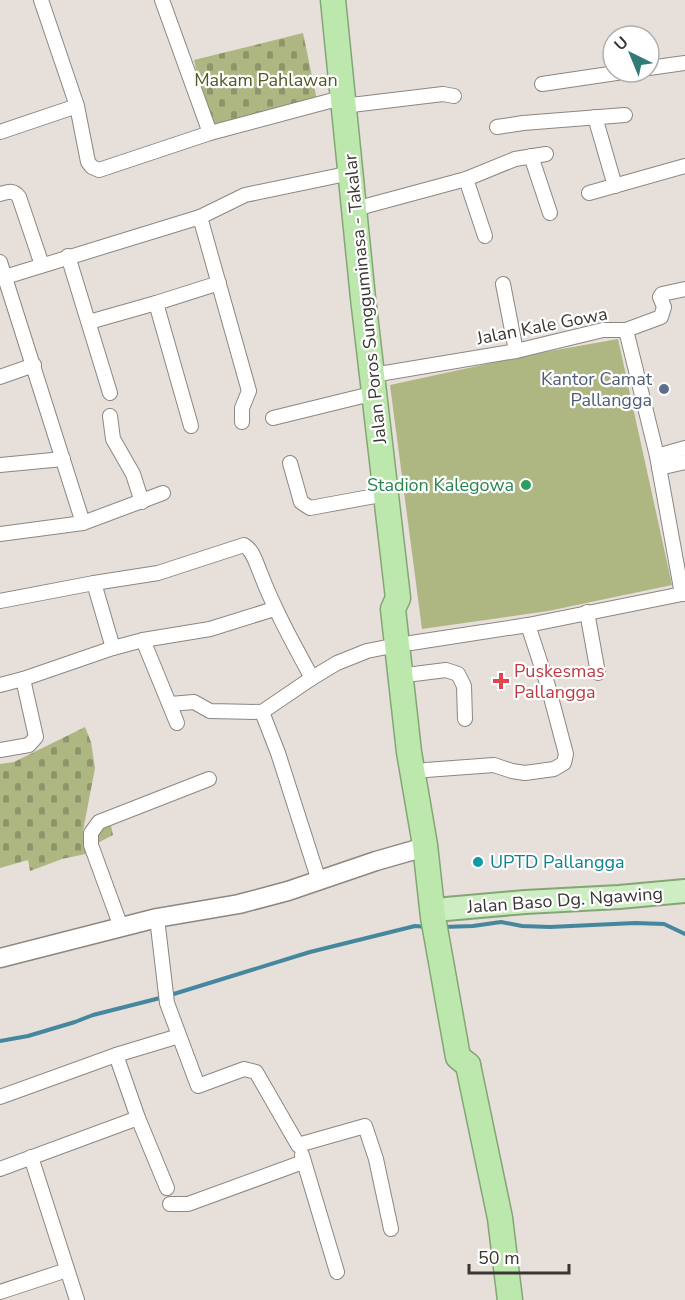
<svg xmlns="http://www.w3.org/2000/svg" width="685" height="1300" font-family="'Nunito Sans',sans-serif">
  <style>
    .cemetery { fill: url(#cemetery-stones) }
    .park { fill: #aeb682 }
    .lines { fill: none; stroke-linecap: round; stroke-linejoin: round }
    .stream { stroke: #45879e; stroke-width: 4 }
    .minor-casing { stroke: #8d8681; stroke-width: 16 }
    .tertiary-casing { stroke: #8d8681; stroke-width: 21 }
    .primary-casing { stroke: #84a676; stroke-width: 26 }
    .trunk-casing { stroke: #84a676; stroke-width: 27 }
    .minor { stroke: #fff; stroke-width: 14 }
    .tertiary { stroke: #fff; stroke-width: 18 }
    .primary { stroke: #cdeec2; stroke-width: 22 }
    .trunk { stroke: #bce8ae; stroke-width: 24 }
    .service-dot { fill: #5c6f8a; stroke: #fff; stroke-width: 2 }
    .leisure-dot { fill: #2e9e5b; stroke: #fff; stroke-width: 2 }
    .health-dot { fill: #e0444e; stroke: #fff; stroke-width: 2 }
    .culture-dot { fill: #0f9aa8; stroke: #fff; stroke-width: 2 }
    .labels { text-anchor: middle; stroke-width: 4.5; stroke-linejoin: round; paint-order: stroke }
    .park-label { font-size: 18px; fill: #525921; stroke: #fff }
    .street-label { font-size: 18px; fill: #393634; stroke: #fff }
    .service-label { font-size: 18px; fill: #4e5e75; stroke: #fff; text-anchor: end }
    .leisure-label { font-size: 18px; fill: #27864d; stroke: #fff; text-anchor: end }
    .health-label { font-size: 18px; fill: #be3a42; stroke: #fff; text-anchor: start }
    .culture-label { font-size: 18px; fill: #0d838f; stroke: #fff; text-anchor: start }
  </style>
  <defs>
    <pattern id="cemetery-stones" width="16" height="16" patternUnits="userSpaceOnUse" patternTransform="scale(1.5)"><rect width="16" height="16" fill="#aeb682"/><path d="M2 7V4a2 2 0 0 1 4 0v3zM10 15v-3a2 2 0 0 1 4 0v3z" fill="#8f956b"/></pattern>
  </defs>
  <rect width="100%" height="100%" fill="#e7dfd9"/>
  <g class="cemetery">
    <path d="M 303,33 L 318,105 L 210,131 L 194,60 Z"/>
    <path d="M 85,727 L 91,742 L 95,768 L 83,831 L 110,821 L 113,835 L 92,846 L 90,853 L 62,859 L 30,871 L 28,860 L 0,868 L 0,764 L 14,762 Z"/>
  </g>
  <path class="park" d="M 618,339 L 672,585 L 548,611 L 422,629 L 390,385 L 528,355 Z"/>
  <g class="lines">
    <g class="stream">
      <path d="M 443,927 L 473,926 L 501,922 L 522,926 L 550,927 L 635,923 L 664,924 L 685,934"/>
      <path d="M 0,1041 L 28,1036 L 75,1022 L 93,1015 L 164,997 L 310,952 L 415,926 L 427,927"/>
    </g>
    <g class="minor-casing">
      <g id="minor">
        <path d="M 162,0 L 210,133"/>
        <path d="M 649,68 L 685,63"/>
        <path d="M 542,84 L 623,72"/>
        <path d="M 77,106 L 88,162 L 92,167 L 99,170 L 210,133 L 341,98"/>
        <path d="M 343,106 L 443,94 L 454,96"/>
        <path d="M 595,117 L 615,186"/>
        <path d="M 497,127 L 523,123 L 625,115"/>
        <path d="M 0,132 L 77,106 L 41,0"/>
        <path d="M 531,156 L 550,213"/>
        <path d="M 466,179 L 485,236"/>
        <path d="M 589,193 L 685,166"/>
        <path d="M 0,194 C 8,192 13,189 19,197 L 42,265"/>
        <path d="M 355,209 L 466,179 L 515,159 L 546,154"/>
        <path d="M 200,217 L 249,391 L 242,408 L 242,422"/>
        <path d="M 68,256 L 110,393"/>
        <path d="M 0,262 L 83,523"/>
        <path d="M 5,277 L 200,217 L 245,195 L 351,173"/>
        <path d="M 503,284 L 516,351"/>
        <path d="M 89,322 L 156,303"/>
        <path d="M 626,330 L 661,317 L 664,307 L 660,297 L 662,294 L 685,289"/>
        <path d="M 373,375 L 516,351 L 603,330 L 626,330 L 657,456 L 682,594 L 685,594"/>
        <path d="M 0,377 L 34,365"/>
        <path d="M 110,416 L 113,439 L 133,474 L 142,502"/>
        <path d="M 273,418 L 375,393"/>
        <path d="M 191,426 L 156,303 L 219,283"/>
        <path d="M 657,456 L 685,448"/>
        <path d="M 290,463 L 301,502 L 310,508 L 386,494"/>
        <path d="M 0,465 L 63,459"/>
        <path d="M 659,468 L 685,462"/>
        <path d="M 0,534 L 83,523 L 163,493"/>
        <path d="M 0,601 L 94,583"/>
        <path d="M 587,612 L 598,673"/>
        <path d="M 143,640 L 177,723"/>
        <path d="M 411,643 L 528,625 L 682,594"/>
        <path d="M 113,648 L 94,583 L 158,573 L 244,545 C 253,550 256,563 260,572 C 274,609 293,643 312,678"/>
        <path d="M 414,674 L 446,670 L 458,674 L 464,686 L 465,719"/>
        <path d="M 0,685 L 23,679 L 113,648 L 143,640 L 210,629 L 274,609"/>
        <path d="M 170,704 L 194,702 L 210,711 L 262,712 L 312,678 L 337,663 L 367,651 L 397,645"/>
        <path d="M 262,712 L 278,753 L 319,881"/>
        <path d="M 0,750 L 29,745 L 36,737 L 23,679"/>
        <path d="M 426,770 L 494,765 L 512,771 L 525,773 L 554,769 L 564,763 L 566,754 L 548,686 L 528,625"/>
        <path d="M 157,918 L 167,1003 L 198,1086 L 244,1069 L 256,1072 L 298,1145 L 365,1126 L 376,1159 L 391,1229"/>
        <path d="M 121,927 L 91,845 L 91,833 L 99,822 L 209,779"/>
        <path d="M 116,1055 L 138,1118 L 167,1188"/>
        <path d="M 0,1097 L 116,1055 L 179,1036"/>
        <path d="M 302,1155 L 337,1272"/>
        <path d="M 31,1157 L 77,1300"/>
        <path d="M 0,1169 L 138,1118"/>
        <path d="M 170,1204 L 188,1204 L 303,1162"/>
        <path d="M 0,1292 L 67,1270"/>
      </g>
    </g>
    <g class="tertiary-casing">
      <path id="tertiary" d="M 0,958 L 157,918 L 239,904 L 288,891 L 376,861 L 425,847"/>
    </g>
    <g class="primary-casing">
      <path id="primary" d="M 446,909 L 525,902 L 619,897 L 685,891"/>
    </g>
    <g class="trunk-casing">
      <g id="trunk">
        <path d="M 333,0 L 363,298 L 398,598 L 393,609 L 409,752 L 425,845 L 433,917 L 458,1057 L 468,1065"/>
        <path d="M 468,1065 L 500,1218 L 510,1300"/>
      </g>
    </g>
    <use href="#minor" class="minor"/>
    <use href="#tertiary" class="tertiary"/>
    <use href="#primary" class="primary"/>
    <use href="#trunk" class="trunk"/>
  </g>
  <circle class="service-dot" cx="664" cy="389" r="6"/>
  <circle class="leisure-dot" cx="526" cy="485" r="6"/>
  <path class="health-dot" d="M498 672h6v6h6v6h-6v6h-6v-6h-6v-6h6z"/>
  <circle class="culture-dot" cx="478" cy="862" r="6"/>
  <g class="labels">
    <g class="park-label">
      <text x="266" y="86">Makam Pahlawan</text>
    </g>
    <g class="street-label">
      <text transform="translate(365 299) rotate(-96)" y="6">Jalan Poros Sungguminasa - Takalar</text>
      <text transform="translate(542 326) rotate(-11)" y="6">Jalan Kale Gowa</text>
      <text transform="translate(565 900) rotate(-4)" y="6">Jalan Baso Dg. Ngawing</text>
    </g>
    <g class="service-label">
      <text x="652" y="385">Kantor Camat<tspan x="652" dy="21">Pallangga</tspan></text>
    </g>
    <g class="leisure-label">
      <text x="514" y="491">Stadion Kalegowa</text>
    </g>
    <g class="health-label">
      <text x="514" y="677">Puskesmas<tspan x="514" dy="21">Pallangga</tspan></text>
    </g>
    <g class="culture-label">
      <text x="490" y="868">UPTD Pallangga</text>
    </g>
  </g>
  <g transform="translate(631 54) rotate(317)"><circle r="28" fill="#ffffff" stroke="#b0afae" stroke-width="1.5"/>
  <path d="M0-4.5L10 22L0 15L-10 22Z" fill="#327a75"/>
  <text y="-9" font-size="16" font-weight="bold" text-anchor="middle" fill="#393634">U</text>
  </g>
  <path d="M469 1264v9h100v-9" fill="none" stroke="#393634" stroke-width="3"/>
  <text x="478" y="1264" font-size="18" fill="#393634" stroke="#ffffff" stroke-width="4.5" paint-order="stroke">50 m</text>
</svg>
